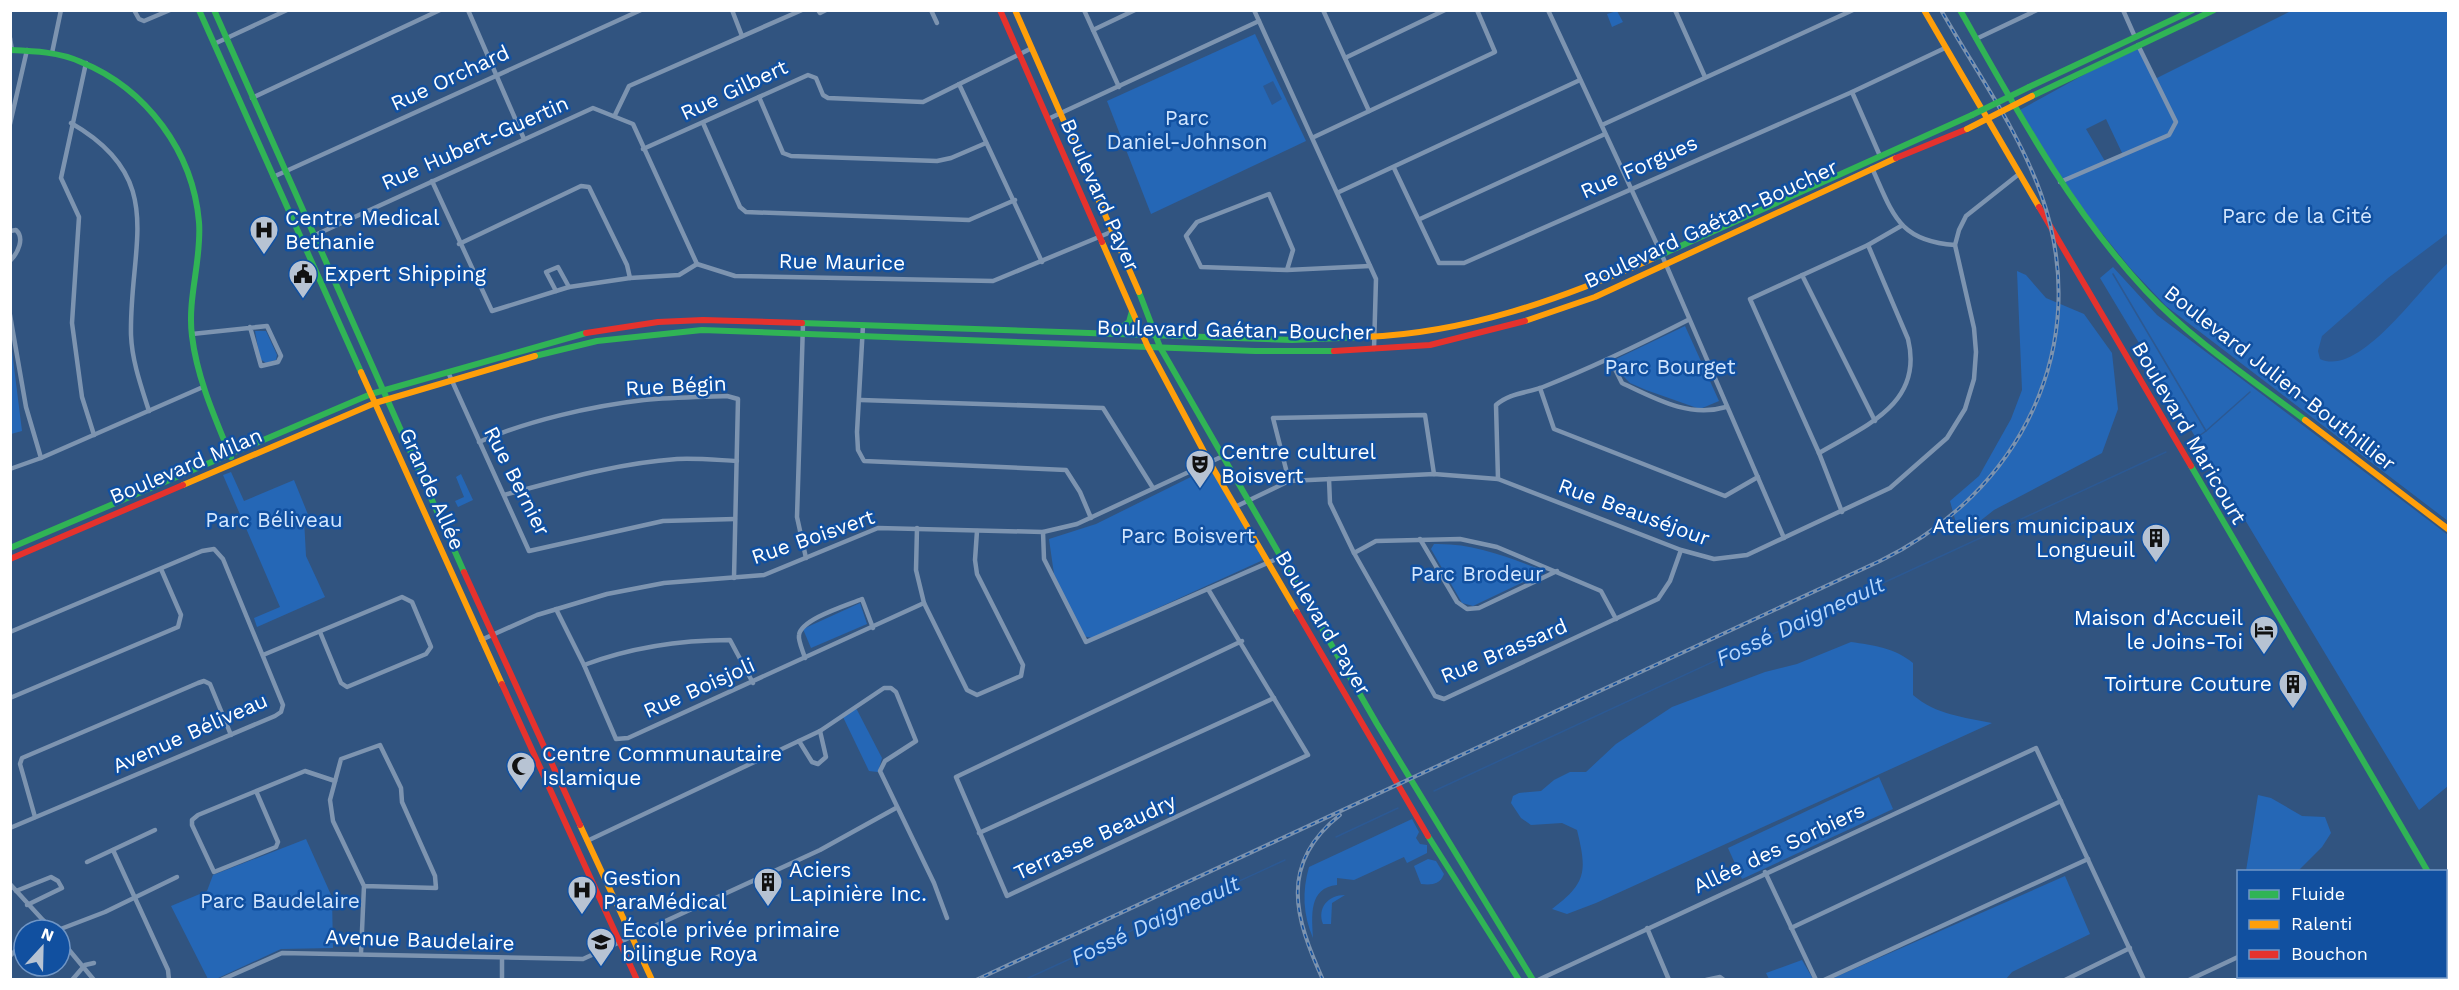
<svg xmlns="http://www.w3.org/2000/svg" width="2459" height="990" font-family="'Work Sans',sans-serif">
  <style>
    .green { fill: #2567b6; fill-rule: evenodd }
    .water { fill: #2c5993 }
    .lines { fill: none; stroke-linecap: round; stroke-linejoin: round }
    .stream { stroke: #2c5993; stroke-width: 1.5 }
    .street { stroke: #7d94b0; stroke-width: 4.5 }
    .fast { stroke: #30b455; stroke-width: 6 }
    .slow { stroke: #ff9f0a; stroke-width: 6 }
    .jam { stroke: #e5322d; stroke-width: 6 }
    .rail-casing { stroke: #7c93af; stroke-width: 4 }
    .rail { stroke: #1150a0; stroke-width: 1.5; stroke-dasharray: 4.5; stroke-linecap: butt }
    .fast-bridge { stroke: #30b455; stroke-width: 6 }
    .slow-bridge { stroke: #ff9f0a; stroke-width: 6 }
    .labels { text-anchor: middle; stroke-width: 5; stroke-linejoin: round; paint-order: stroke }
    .street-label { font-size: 21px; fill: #fff; stroke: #1150a0 }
    .park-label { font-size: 21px; fill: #d2e6fe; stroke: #1150a0 }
    .poi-label { font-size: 21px; fill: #fff; stroke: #1150a0; text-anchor: start }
    .water-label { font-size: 22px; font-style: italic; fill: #b6d6fb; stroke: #1150a0 }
  </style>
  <rect width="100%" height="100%" fill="#315480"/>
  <g class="green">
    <path d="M 1617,11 L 1623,22 L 1612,27 L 1607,14 Z"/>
    <path d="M 2291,11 L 2448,11 L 2448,521 L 2166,306 L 2131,269 L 2060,182 L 2018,111 L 2138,45 L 2155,79 ZM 2106,119 L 2123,155 L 2106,163 L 2086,129 Z"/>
    <path d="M 1255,34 L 1306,141 L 1151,214 L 1107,101 Z"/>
    <path d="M 2113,267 L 2157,315 L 2448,535 L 2448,786 L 2419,810 L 2100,278 Z"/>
    <path d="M 2017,271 L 2026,275 L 2046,298 L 2084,314 L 2112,353 L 2118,409 L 2102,453 L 1994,510 L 1975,525 L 1964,527 L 1956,523 L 1950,501 L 1979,476 L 2011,419 L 2022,390 Z"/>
    <path d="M 1685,326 L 1719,401 L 1700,409 L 1646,390 L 1630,383 L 1620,373 L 1616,359 Z"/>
    <path d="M 255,331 L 266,331 L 277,355 L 276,360 L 266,363 L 260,359 Z"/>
    <path d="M 10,335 L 22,431 L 11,434 L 10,434 Z"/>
    <path d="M 1211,467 L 1263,560 L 1092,638 L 1083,636 L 1054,574 L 1049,539 L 1096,524 Z"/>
    <path d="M 231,472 L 244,501 L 294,480 L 309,517 L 304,519 L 306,556 L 325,597 L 257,627 L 254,618 L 280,607 L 223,475 Z"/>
    <path d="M 461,474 L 473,500 L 458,507 L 455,501 L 464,497 L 456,477 Z"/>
    <path d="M 1434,544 C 1471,543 1502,555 1537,568 L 1538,575 L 1473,606 L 1462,603 L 1431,549 Z"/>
    <path d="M 860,603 L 867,624 L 811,648 L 803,629 Z"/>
    <path d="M 1851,642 C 1873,645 1895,648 1913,663 L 1913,695 C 1936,715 1964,717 1992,723 L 1596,903 L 1567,914 L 1552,909 C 1587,883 1587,871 1577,830 L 1562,823 L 1531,825 L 1521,818 L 1511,803 L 1513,796 L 1519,793 L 1541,791 L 1554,780 L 1570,772 L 1586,772 L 1616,744 L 1672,707 L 1765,672 L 1797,664 Z"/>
    <path d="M 856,708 L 882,758 L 878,772 L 869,771 L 843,717 Z"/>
    <path d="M 1879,777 L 1893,809 L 1742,879 L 1728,848 Z"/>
    <path d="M 2258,795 L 2271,798 L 2302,816 L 2325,817 L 2331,833 L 2322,847 L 2298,871 L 2246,871 Z"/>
    <path d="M 1412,819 L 1419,832 L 1416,838 L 1420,844 L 1427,845 L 1427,853 L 1407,863 L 1404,857 L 1354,880 L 1337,878 L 1337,885 C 1308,888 1312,916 1313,938 C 1303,915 1302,891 1309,867 Z"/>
    <path d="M 306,839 L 332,897 L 333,948 L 281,949 L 216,979 L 208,979 L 171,906 L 207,891 L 213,875 Z"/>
    <path d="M 1428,859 L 1436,861 L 1444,874 C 1440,885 1431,885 1421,884 L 1414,866 Z"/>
    <path d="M 2065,876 L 2090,934 L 2012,972 L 2006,979 L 1831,979 Z"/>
    <path d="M 1345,895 L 1332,903 L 1331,924 L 1323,924 C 1317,908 1328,895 1345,895 Z"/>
    <path d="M 1802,960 L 1813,979 L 1769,979 L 1766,973 Z"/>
  </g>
  <g class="water">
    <path d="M 1273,81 L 1282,99 L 1272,105 L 1263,86 Z"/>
    <path d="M 2448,233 L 2448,263 C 2420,287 2360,378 2320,359 L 2318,351 L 2322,336 L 2388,278 Z"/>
  </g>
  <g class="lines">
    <g class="stream">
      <path d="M 2113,274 L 2206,431 L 2199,436"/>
      <path d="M 2206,431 L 2250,392"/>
      <path d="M 1434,791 L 2166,452"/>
      <path d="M 1336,837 L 1398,808"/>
      <path d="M 1024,980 L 1285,860"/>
    </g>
    <g class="street">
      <path d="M 134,10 L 139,19 L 144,21 L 170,10"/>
      <path d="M 468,10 L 524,139"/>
      <path d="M 732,10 L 742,36"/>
      <path d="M 818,10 L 820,13 L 826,10"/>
      <path d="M 931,10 L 937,23"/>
      <path d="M 1084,10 L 1119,87"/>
      <path d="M 1254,10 L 1376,279 L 1374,349"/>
      <path d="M 1323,10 L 1369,111"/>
      <path d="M 1548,10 L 1661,253 L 1784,538"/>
      <path d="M 1675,10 L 1705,77"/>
      <path d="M 2123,10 L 2135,37"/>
      <path d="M 1093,30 L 1135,10"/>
      <path d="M 10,38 L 12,50"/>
      <path d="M 1976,39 L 2037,10"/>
      <path d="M 214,44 L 287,10"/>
      <path d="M 52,53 L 61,10"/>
      <path d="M 1345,58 L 1445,10"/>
      <path d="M 86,63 L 61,178 L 79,217 L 72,323 L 82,397 L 94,435"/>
      <path d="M 959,84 L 1042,262"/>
      <path d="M 1852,92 L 1880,156"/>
      <path d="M 759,97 L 783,153 L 791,156 L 937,161 L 951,158 L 986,143"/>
      <path d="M 252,98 L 440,10"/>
      <path d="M 615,115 L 629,86 L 802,10"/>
      <path d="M 1048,119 L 1259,21"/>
      <path d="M 71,123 C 169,179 129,244 131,335 C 132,361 141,386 149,411"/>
      <path d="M 703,123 L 740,207 L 746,212 L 969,220 L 1015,200"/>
      <path d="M 10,124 L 27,50"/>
      <path d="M 1602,125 L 1853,10"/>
      <path d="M 1314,137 L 1495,52 L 1477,10"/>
      <path d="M 643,149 L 808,75 L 816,78 L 823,95 L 828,98 L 923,102 L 1032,48"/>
      <path d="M 1394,168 L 1439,263 L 1464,263 L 1852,92 L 1945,48"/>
      <path d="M 1872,168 C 1893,214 1898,241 1955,245"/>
      <path d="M 273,177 L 641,10"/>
      <path d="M 432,181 L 492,311 L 569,287 L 630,278 L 679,275 L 697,264"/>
      <path d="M 2060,182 L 2169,135 L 2176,122 L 2138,45"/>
      <path d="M 1339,192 L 1580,80"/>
      <path d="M 1420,219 L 1605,134"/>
      <path d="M 10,231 L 16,230 C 25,238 18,253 10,261"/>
      <path d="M 313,236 L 593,108 L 633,124 L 697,264"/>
      <path d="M 459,244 L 581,186 L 589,187 L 627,265 L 630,278"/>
      <path d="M 697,264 L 735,276 L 993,281 L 1111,232"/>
      <path d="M 1287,270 L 1293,250 L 1269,194 L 1197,222 L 1186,236 L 1201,267 L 1287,270 L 1370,266"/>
      <path d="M 1802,275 L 1875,421"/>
      <path d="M 556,291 L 546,272 L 558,267 L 569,287"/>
      <path d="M 10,315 L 26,407 L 41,458"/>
      <path d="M 803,324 L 797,517 L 806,558"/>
      <path d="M 863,325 L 857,432 L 858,450 L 864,461 L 1066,470 L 1080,492 L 1091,518"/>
      <path d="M 192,334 L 267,326 L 281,356 L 278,362 L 261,366 L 250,327"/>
      <path d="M 1610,359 L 1622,383 C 1656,399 1689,418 1726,407"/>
      <path d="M 448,372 L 529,551 L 663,521 L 735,519"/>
      <path d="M 1540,388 L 1554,429 L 1725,496 L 1758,477"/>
      <path d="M 861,400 L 1103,408 L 1153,488"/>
      <path d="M 479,442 C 527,421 591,406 644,400 C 671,397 700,397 727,396 L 738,399 L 734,578"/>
      <path d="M 1819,453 C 1865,426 1924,404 1908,339 L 1868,245"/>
      <path d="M 10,469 L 41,458 L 203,387"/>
      <path d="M 1329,479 L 1330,503 L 1354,553 L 1435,696 L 1444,699 L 1658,599 L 1670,581 L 1681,550"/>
      <path d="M 1498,479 L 1496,405 C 1509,393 1527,393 1543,387 C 1593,367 1641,344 1688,320"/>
      <path d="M 1289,481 L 1273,418 L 1425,415 L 1434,474"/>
      <path d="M 504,495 C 560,480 618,463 677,459 C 697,458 717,460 737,461"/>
      <path d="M 1237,506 L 1289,481 L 1434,474 L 1498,479 L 1681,550 L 1714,559 L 1747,555 L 1890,488 L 1947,438 L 1965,409 L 1974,379 L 1976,352 L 1974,328 L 1955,245 L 1959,230 L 1966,216 L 2019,174"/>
      <path d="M 1842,512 L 1819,453 L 1750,299 L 1868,245 L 1901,226"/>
      <path d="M 917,528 L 916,570 L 924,603 L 967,690 L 977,695 L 1021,676 L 1023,665 L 977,574 L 975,560 L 977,531"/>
      <path d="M 1043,532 L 1044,559 L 1086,642 L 1279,558"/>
      <path d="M 1420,539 L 1457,602 L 1467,609 L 1479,608 L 1557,571"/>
      <path d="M 1354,553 L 1376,541 L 1460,539 L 1497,547 L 1601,591 L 1616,619"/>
      <path d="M 1208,589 L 1308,755 L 1007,896 L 956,777 L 1242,641"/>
      <path d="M 556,609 L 584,665 L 616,739 L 628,738 L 924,603"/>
      <path d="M 10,632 L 202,551 L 214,549 L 223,559 L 283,705 L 281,712 L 275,716 L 10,828"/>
      <path d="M 481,640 L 537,615 L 607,594 L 664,583 L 764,575 L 878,528 L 1043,532 L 1077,524 L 1221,457"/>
      <path d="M 263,655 L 402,597 L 412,602 L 431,647 L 426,654 L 347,687 L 341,683 L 320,632"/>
      <path d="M 805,658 C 803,651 798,641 799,635 C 801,619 848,605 862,599 L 873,628"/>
      <path d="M 584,665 C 632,647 679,640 730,640 L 753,683"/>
      <path d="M 10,698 L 178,627 L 181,615 L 161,569"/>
      <path d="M 799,741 L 812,762 L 818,764 L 826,757 L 820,731"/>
      <path d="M 256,791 L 278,842 L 276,847 L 214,872 L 192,825 L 192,820 L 198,815 L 305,771 L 335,781"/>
      <path d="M 35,817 L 20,764 L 22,758 L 198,683 L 204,681 L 210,684 L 231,735"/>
      <path d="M 979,833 L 1274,698"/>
      <path d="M 587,841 L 820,731 L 884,688 L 891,688 L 896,692 L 916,741 L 885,761 L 880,771 L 934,883 L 947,918"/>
      <path d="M 113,850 L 168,970 L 169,980"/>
      <path d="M 87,862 L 155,830"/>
      <path d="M 1765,872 L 1816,980"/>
      <path d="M 10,884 L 52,930"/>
      <path d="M 16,891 L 51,877 L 58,881 L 62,888 L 27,905"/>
      <path d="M 1647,928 L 1669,980"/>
      <path d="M 1791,928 L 2061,801"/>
      <path d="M 35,930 L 44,921"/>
      <path d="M 58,930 L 105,912 L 177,877"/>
      <path d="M 60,939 L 94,980"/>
      <path d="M 361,953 L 364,886 L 333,821 L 330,800 L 341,759 L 380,745 L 401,788 L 402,802 L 435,876 L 436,888 L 364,886"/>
      <path d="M 10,956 L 24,942"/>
      <path d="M 72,980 L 85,965 L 94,963"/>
      <path d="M 221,980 L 282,953 L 583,959 L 820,850 L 896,808"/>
      <path d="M 502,980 L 502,959"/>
      <path d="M 1538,980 L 2036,748 L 2144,980"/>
      <path d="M 1706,980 L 1720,977 L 1724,980"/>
      <path d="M 1824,980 L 2088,859"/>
      <path d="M 2065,980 L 2130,948"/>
      <path d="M 2189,980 L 2238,957"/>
      <path d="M 2439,980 L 2448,975"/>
    </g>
    <g class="fast">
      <path d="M 199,10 L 361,372"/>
      <path d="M 214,10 L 464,572"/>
      <path d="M 1960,10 C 2015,107 2069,208 2146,291 C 2192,340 2251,379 2305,420"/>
      <path d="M 10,50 C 34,51 59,52 81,62 C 147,89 193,152 199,222 C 202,260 187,298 192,336 C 197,378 215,418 231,457"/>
      <path d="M 2029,87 L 2193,10"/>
      <path d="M 2032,96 L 2214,10"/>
      <path d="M 1654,258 L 1972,115"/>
      <path d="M 1139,292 L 1160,347 L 1377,724 L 1533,980"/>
      <path d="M 802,323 L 1292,340 L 1365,337"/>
      <path d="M 1115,332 L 1129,322 L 1132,311"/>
      <path d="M 535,356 L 597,341 L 702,330 L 1255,351 L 1334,351"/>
      <path d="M 2191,466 L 2428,872"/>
      <path d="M 10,548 L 371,394 L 586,333"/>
      <path d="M 1428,836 L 1519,980"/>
      <path d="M 2446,902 L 2448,907"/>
    </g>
    <g class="slow">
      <path d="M 1015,10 L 1139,292"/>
      <path d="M 1924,10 L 2039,207"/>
      <path d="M 1102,242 L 1148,347 L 1210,463 L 1297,612"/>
      <path d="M 1525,321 L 1595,297 L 1896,158"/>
      <path d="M 1365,337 C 1467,333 1562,299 1654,258"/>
      <path d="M 361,372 L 502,684"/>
      <path d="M 2305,420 L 2448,529"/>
      <path d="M 183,485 L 375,403 L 535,356"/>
      <path d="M 580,825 L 652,980"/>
    </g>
    <g class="jam">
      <path d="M 1000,10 L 1102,242"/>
      <path d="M 1896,158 L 1967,129"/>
      <path d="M 2039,207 L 2191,466"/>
      <path d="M 586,333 L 658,322 L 703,320 L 802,323"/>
      <path d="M 1334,351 L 1430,345 L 1525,321"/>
      <path d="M 10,559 L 183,485"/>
      <path d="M 464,572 L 580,825"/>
      <path d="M 1297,612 L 1428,836"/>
      <path d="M 502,684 L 637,980"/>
    </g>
    <g class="rail-casing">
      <g id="rail">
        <path d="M 976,980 L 1880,561 C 2020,493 2095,346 2041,194 C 2018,129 1975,70 1941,10"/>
        <path d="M 1323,980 C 1295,918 1278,864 1340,815"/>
      </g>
    </g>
    <use href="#rail" class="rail"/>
    <path class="fast-bridge" d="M 1972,115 L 2029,87"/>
    <path class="slow-bridge" d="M 1967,129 L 2032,96"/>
  </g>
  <defs>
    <g id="hospital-pin" transform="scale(1.5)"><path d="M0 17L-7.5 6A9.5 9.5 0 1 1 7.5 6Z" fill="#b7c3d3" stroke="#1150a0"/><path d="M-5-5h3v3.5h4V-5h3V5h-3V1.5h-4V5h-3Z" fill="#111"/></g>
    <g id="civic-pin" transform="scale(1.5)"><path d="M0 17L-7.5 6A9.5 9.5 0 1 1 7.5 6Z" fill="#b7c3d3" stroke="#1150a0"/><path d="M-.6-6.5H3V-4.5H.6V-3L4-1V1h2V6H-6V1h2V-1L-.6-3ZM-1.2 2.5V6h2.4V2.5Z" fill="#111"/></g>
    <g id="theatre-pin" transform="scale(1.5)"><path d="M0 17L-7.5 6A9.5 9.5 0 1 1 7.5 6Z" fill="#b7c3d3" stroke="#1150a0"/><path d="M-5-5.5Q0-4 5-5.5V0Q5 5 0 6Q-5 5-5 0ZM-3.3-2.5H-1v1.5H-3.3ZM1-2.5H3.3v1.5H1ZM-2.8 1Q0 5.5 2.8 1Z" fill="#111"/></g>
    <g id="building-pin" transform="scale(1.5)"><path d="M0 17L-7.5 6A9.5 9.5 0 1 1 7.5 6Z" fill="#b7c3d3" stroke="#1150a0"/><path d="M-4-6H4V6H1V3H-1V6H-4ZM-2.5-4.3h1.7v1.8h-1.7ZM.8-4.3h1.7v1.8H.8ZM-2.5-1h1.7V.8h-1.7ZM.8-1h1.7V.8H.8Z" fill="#111"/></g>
    <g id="hotel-pin" transform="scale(1.5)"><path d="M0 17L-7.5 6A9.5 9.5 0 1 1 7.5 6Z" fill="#b7c3d3" stroke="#1150a0"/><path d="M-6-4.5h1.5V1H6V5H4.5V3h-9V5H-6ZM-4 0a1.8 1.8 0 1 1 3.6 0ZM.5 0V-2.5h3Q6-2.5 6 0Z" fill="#111"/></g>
    <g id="mosque-pin" transform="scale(1.5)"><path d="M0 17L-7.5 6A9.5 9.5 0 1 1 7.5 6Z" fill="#b7c3d3" stroke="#1150a0"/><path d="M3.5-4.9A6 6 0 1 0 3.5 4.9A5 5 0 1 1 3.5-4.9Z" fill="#111"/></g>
    <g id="school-pin" transform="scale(1.5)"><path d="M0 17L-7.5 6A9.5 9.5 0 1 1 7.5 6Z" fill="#b7c3d3" stroke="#1150a0"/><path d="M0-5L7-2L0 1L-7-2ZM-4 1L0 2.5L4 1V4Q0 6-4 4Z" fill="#111"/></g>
  </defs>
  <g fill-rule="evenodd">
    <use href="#hospital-pin" x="264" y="230"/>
    <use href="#civic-pin" x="303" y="274"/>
    <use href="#theatre-pin" x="1200" y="464"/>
    <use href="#building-pin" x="2156" y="538"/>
    <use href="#hotel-pin" x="2264" y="630"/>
    <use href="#building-pin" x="2293" y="684"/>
    <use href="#mosque-pin" x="521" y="766"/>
    <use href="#building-pin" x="768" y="882"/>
    <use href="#hospital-pin" x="582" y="890"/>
    <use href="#school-pin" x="601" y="942"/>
  </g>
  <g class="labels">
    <g class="street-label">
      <text transform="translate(450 78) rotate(-25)" y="7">Rue Orchard</text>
      <text transform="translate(734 90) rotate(-25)" y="7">Rue Gilbert</text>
      <text transform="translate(475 143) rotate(-24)" y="7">Rue Hubert-Guertin</text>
      <text transform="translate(1639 167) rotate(-24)" y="7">Rue Forgues</text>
      <text transform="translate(1100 195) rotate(66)" y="7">Boulevard Payer</text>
      <text transform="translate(1711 224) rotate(-25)" y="7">Boulevard Gaétan-Boucher</text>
      <text transform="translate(842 262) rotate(1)" y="7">Rue Maurice</text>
      <text transform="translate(1235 330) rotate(1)" y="7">Boulevard Gaétan-Boucher</text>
      <text transform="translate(2280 378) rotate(38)" y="7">Boulevard Julien-Bouthillier</text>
      <text transform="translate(676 386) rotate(-3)" y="7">Rue Bégin</text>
      <text transform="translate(2189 433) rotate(60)" y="7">Boulevard Maricourt</text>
      <text transform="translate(186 466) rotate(-23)" y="7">Boulevard Milan</text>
      <text transform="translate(517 481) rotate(63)" y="7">Rue Bernier</text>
      <text transform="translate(432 489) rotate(66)" y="7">Grande Allée</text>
      <text transform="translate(1634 512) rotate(20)" y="7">Rue Beauséjour</text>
      <text transform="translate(813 537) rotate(-19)" y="7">Rue Boisvert</text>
      <text transform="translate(1323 623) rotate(59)" y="7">Boulevard Payer</text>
      <text transform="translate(1504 651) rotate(-23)" y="7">Rue Brassard</text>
      <text transform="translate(699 688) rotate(-24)" y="7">Rue Boisjoli</text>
      <text transform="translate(190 733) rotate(-24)" y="7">Avenue Béliveau</text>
      <text transform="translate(1095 837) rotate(-25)" y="7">Terrasse Beaudry</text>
      <text transform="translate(1779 848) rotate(-25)" y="7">Allée des Sorbiers</text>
      <text transform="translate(420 940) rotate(2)" y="7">Avenue Baudelaire</text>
    </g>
    <g class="park-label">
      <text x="1187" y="125">Parc<tspan x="1187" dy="24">Daniel-Johnson</tspan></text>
      <text x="2297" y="223">Parc de la Cité</text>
      <text x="1670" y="374">Parc Bourget</text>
      <text x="274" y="527">Parc Béliveau</text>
      <text x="1188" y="543">Parc Boisvert</text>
      <text x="1477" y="581">Parc Brodeur</text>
      <text x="280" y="908">Parc Baudelaire</text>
    </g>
    <g class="poi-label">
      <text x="285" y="225">Centre Medical<tspan x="285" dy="24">Bethanie</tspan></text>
      <text x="324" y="281">Expert Shipping</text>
      <text x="1221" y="459">Centre culturel<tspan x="1221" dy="24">Boisvert</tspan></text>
      <text x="2135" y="533" text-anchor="end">Ateliers municipaux<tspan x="2135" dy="24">Longueuil</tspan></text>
      <text x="2243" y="625" text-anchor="end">Maison d'Accueil<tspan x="2243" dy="24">le Joins-Toi</tspan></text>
      <text x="2272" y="691" text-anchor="end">Toirture Couture</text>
      <text x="542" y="761">Centre Communautaire<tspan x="542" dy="24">Islamique</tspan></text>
      <text x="789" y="877">Aciers<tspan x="789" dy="24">Lapinière Inc.</tspan></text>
      <text x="603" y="885">Gestion<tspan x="603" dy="24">ParaMédical</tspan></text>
      <text x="622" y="937">École privée primaire<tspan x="622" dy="24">bilingue Roya</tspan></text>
    </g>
    <g class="water-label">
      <text transform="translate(1800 621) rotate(-25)" y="8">Fossé Daigneault</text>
      <text transform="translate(1155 920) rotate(-25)" y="8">Fossé Daigneault</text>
    </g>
  </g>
  <rect width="2459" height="990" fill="none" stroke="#ffffff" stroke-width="24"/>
  <rect x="2237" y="870" width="210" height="108" fill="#1150a0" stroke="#7096c6" stroke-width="1.5"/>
  <rect x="2249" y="890" width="30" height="9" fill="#30b455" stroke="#7096c6" stroke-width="1.5"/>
  <text x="2291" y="900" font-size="18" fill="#ffffff">Fluide</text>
  <rect x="2249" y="920" width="30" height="9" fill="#ff9f0a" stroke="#7096c6" stroke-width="1.5"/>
  <text x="2291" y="930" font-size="18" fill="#ffffff">Ralenti</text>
  <rect x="2249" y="950" width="30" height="9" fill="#e5322d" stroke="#7096c6" stroke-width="1.5"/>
  <text x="2291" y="960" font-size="18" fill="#ffffff">Bouchon</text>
  <g transform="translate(42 948) rotate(22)"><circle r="28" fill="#1150a0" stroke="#7096c6" stroke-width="1.5"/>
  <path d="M0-4.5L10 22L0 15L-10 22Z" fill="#b7c3d3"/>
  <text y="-9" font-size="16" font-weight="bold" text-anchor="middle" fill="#ffffff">N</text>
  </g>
</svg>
